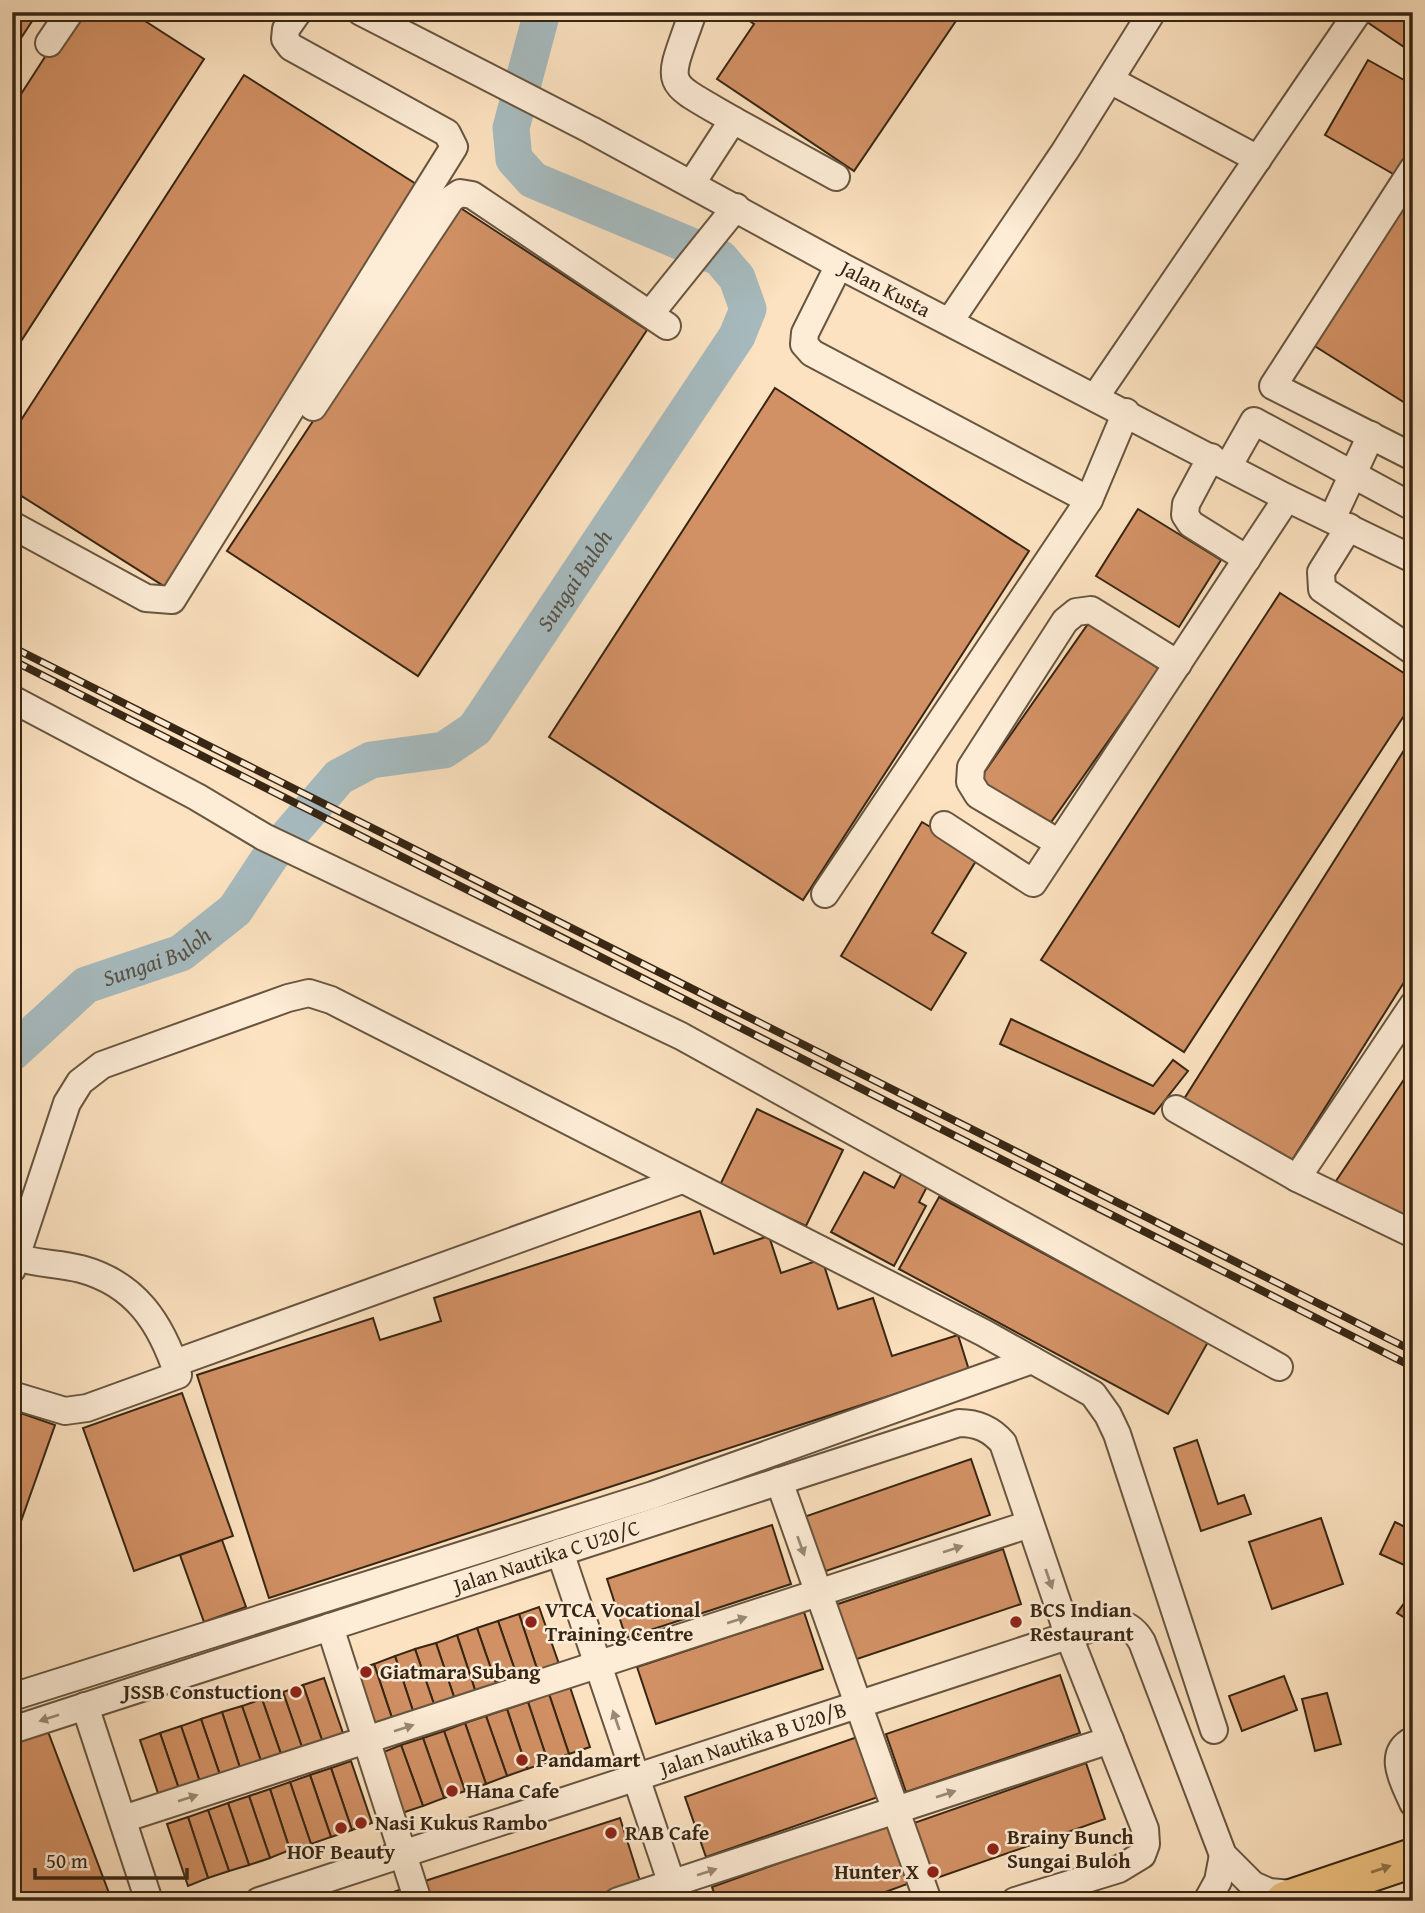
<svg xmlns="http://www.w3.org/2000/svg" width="1425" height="1913" font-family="'Gentium Book Plus',serif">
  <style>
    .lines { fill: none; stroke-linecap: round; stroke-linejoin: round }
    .river { stroke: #a6babe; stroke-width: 37 }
    .building { fill: #d29165; stroke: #372614; stroke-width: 2 }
    .minor-casing { stroke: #68553f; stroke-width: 30 }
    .highway-casing { stroke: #372614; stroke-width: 42 }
    .minor { stroke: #fdecd6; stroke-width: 26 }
    .highway { stroke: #eec180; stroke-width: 38 }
    .rail-casing { stroke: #372614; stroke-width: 8 }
    .rail { stroke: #fdecd6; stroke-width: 5; stroke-dasharray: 16; stroke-linecap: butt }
    .oneway { fill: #9a8975 }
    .oneway2 { fill: #92744a }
    .poi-dot { fill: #8f2418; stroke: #fdecd6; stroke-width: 2.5 }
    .labels { text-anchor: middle; stroke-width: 5; stroke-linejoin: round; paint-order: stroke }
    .street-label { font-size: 21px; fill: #372614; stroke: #fdecd6 }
    .poi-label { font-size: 21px; font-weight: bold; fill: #372614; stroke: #fdecd6; text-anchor: start }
    .water-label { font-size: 23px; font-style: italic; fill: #585247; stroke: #fdecd6 }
  </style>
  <rect width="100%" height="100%" fill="#fce2c0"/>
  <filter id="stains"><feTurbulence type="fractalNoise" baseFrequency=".00286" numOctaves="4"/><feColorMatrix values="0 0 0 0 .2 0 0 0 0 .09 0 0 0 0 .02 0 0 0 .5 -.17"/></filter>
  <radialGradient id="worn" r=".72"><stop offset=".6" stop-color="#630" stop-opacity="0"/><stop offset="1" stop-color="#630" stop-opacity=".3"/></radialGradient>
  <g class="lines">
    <path class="river" id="s1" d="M 12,1053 L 86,985 L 181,953 L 235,910 L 270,857 L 339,777 L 371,760 L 444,750 L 475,729 L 737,336 L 748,309 L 737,278 L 720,258 L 533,180 L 514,159 L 511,128 L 542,12"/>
  </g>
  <g class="building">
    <path d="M 12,12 L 38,12 L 12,52 Z"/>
    <path d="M 74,12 L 131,12 L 204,59 L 12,355 L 12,108 Z"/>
    <path d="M 736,12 L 962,12 L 854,171 L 717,79 L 754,24 Z"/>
    <path d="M 1369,12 L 1413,12 L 1413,53 L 1364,20 Z"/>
    <path d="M 1368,60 L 1413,85 L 1413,143 L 1395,175 L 1325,135 Z"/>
    <path d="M 244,75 L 424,189 L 167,588 L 12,490 L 12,434 Z"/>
    <path d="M 1413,190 L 1413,408 L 1313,345 Z"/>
    <path d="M 456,205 L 647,330 L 418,676 L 227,551 Z"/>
    <path d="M 775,388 L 1029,551 L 803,900 L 549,737 Z"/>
    <path d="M 1138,509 L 1221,560 L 1179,627 L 1096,576 Z"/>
    <path d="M 1280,593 L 1413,679 L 1413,702 L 1184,1052 L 1041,960 Z"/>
    <path d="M 1090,621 L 1159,669 L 1047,828 L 979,780 Z"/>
    <path d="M 1413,736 L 1413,968 L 1289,1165 L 1184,1099 Z"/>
    <path d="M 922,822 L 979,856 L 932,933 L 966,953 L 931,1010 L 841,956 Z"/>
    <path d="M 1011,1019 L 1153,1086 L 1173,1060 L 1188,1071 L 1154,1114 L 1000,1044 Z"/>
    <path d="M 1413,1066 L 1413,1212 L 1404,1226 L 1336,1181 Z"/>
    <path d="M 757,1109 L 843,1150 L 806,1226 L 720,1185 Z"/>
    <path d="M 906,1165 L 931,1179 L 919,1202 L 926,1206 L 894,1266 L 831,1232 L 864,1172 L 894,1188 Z"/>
    <path d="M 939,1197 L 1208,1342 L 1168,1414 L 899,1269 Z"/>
    <path d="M 700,1211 L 714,1254 L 769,1236 L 781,1273 L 822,1259 L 838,1309 L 873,1298 L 892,1356 L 958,1335 L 969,1370 L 269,1598 L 197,1375 L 373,1318 L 380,1340 L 441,1321 L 434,1298 Z"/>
    <path d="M 182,1393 L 233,1536 L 134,1571 L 83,1428 Z"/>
    <path d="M 12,1410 L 55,1425 L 14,1541 L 12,1541 Z"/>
    <path d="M 1197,1440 L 1218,1504 L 1244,1495 L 1251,1514 L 1201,1531 L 1174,1448 Z"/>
    <path d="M 971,1459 L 990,1515 L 820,1573 L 801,1518 Z"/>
    <path d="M 1321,1518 L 1343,1584 L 1272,1609 L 1249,1542 Z"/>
    <path d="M 1395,1522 L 1413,1531 L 1413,1569 L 1380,1554 Z"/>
    <path d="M 772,1525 L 791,1584 L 626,1638 L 607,1579 Z"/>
    <path d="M 222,1540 L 246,1607 L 204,1622 L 180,1555 Z"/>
    <path d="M 1003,1549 L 1021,1604 L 851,1661 L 832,1606 Z"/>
    <path d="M 1413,1591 L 1413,1623 L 1397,1613 Z"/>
    <path d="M 539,1607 L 559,1664 L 538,1672 L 519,1614 Z"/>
    <path d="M 804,1612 L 823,1669 L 656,1724 L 637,1667 Z"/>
    <path d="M 519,1614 L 538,1672 L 518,1679 L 498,1621 Z"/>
    <path d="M 498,1621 L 518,1679 L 497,1686 L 477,1628 Z"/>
    <path d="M 477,1628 L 497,1686 L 476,1693 L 457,1635 Z"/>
    <path d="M 457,1635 L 476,1693 L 455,1700 L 436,1643 Z"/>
    <path d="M 436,1643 L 455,1700 L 435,1707 L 415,1649 Z"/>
    <path d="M 415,1649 L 435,1707 L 414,1714 L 395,1656 Z"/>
    <path d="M 395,1656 L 414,1714 L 393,1721 L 374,1664 Z"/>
    <path d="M 374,1664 L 393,1721 L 373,1728 L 353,1671 Z"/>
    <path d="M 1060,1675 L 1080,1733 L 906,1792 L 886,1734 Z"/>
    <path d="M 1284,1676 L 1297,1710 L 1242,1731 L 1229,1696 Z"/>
    <path d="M 324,1678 L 344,1736 L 323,1743 L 303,1685 Z"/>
    <path d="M 303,1685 L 323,1743 L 303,1750 L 283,1692 Z"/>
    <path d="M 570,1687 L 590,1747 L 569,1754 L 549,1694 Z"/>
    <path d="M 283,1692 L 303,1750 L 282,1757 L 262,1699 Z"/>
    <path d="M 1327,1693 L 1341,1744 L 1315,1751 L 1302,1699 Z"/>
    <path d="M 549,1694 L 569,1754 L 548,1762 L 528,1702 Z"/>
    <path d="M 262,1699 L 282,1757 L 262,1764 L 242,1706 Z"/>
    <path d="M 528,1702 L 548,1762 L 527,1769 L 507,1709 Z"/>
    <path d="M 242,1706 L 262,1764 L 241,1771 L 222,1712 Z"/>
    <path d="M 507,1709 L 527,1769 L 507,1776 L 486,1716 Z"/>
    <path d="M 222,1712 L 241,1771 L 221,1778 L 201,1719 Z"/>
    <path d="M 486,1716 L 507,1776 L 486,1784 L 465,1723 Z"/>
    <path d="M 201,1719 L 221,1778 L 201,1785 L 181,1726 Z"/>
    <path d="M 465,1723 L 486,1784 L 465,1791 L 444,1731 Z"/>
    <path d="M 181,1726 L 201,1785 L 180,1792 L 160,1733 Z"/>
    <path d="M 47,1729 L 112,1901 L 12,1901 L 12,1741 Z"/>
    <path d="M 444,1731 L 465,1791 L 444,1798 L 423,1738 Z"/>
    <path d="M 160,1733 L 180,1792 L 160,1799 L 140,1740 Z"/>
    <path d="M 863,1735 L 884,1795 L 706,1857 L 685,1797 Z"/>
    <path d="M 423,1738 L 444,1798 L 423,1806 L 401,1745 Z"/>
    <path d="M 401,1745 L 423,1806 L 402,1813 L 381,1753 Z"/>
    <path d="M 351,1761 L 372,1823 L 352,1830 L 331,1768 Z"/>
    <path d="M 1086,1763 L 1105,1819 L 931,1880 L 911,1824 Z"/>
    <path d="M 331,1768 L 352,1830 L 331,1837 L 310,1775 Z"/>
    <path d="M 310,1775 L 331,1837 L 311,1844 L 290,1782 Z"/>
    <path d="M 290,1782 L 311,1844 L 290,1850 L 270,1789 Z"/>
    <path d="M 270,1789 L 290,1850 L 270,1858 L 249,1796 Z"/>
    <path d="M 249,1796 L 270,1858 L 249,1865 L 228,1803 Z"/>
    <path d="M 228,1803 L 249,1865 L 229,1871 L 208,1810 Z"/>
    <path d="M 208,1810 L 229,1871 L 208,1878 L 188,1817 Z"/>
    <path d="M 188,1817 L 208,1878 L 188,1886 L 167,1824 Z"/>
    <path d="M 620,1818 L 640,1881 L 579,1901 L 431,1901 L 425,1881 Z"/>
    <path d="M 889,1824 L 910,1883 L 861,1901 L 717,1901 L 712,1887 Z"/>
    <path d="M 402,1889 L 406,1901 L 367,1901 Z"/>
  </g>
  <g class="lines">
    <g class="minor-casing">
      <g id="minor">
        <path id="s2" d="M 361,12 L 591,130 L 839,265 L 1287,498 L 1413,559"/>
        <path d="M 49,43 L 70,12"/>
        <path d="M 1110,80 L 1258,159"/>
        <path d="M 733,120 L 836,177"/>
        <path d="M 1413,169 L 1273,386 L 1413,457"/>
        <path d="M 692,183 L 733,120 C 661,78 666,90 693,12"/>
        <path d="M 839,265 L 805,333 L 804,344 L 812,353 L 1089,500 L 1126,412"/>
        <path d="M 650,314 L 736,207"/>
        <path d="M 950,321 L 1065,151 L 1152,12"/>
        <path d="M 1096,396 L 1358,12"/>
        <path d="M 313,407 L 451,199 L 460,193 L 472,195 L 667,326"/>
        <path d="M 1211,457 L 1186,504 L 1185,515 L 1191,524 L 1247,559"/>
        <path d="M 1229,465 L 1254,421 L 1413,507"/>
        <path d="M 1332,519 L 1371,435"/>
        <path d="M 12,525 L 146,598 L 172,600 L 454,147 L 447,133 L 291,47 L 285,39 L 286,29 L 298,12"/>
        <path d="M 1349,527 L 1321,572 L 1322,589 L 1413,651"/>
        <path d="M 12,699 L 197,797 L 264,837 L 681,1036 L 1279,1367"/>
        <path d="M 944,825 L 1033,883 L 1287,498"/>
        <path d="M 1059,843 L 978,795 L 970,782 L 971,767 L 1065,621 L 1076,612 L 1091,610 L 1178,664"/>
        <path d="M 825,894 L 1089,500"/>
        <path d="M 1176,1109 L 1297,1178 L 1413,1234"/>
        <path d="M 1297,1178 L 1413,1005"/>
        <path d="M 12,1256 C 34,1264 59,1263 81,1269 C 136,1284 161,1323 178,1375 L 87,1408 L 65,1411 L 12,1395"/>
        <path d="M 12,1269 L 67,1103 L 80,1082 L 102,1065 L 288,998 L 309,993 L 331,1000 L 984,1333 L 1093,1394 L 1108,1415 L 1117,1434 L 1214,1730"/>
        <path d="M 175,1363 L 682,1180"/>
        <path d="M 779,1481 L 928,1901"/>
        <path d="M 560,1552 L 677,1899"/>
        <path d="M 330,1627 L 418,1901"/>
        <path d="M 12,1697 L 653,1495 L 1032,1360"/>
        <path d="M 85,1706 L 149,1901"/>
        <path id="s3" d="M 12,1730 L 959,1423 C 978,1423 991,1429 1003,1443 L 1068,1634 L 1145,1829 L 1146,1844 L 1142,1855 L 1119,1869 L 1015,1901"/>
        <path d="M 1413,1740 C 1386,1754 1404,1782 1413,1803"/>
        <path d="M 123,1819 L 1030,1524"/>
        <path id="s4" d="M 259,1901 L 1110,1622 C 1126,1624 1134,1628 1142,1642 L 1223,1855 L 1253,1885 L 1269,1892 L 1302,1895"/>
        <path d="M 618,1901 L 1110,1740"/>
        <path d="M 1207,1901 L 1218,1881 L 1223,1855"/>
      </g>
    </g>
    <g class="highway-casing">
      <path id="highway" d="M 1285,1901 L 1413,1858"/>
    </g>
    <use href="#minor" class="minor"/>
    <use href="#highway" class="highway"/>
    <g class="rail-casing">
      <g id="rail">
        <path d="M 12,647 L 1413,1351"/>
        <path d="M 12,660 L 1413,1367"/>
      </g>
    </g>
    <use href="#rail" class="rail"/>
  </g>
  <defs><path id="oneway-solid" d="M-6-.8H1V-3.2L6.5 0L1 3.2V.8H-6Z" transform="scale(1.75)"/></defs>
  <g class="oneway">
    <use href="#oneway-solid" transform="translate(801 1546) rotate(70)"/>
    <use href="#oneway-solid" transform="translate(953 1549) rotate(-18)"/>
    <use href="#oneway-solid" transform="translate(1049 1579) rotate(71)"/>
    <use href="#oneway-solid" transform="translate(737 1620) rotate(-18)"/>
    <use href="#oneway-solid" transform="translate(49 1718) rotate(162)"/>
    <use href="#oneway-solid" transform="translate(616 1720) rotate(-109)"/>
    <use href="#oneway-solid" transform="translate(404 1728) rotate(-18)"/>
    <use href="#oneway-solid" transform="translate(946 1794) rotate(-18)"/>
    <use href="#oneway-solid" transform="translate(188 1798) rotate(-18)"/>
    <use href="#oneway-solid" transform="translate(707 1872) rotate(-18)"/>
  </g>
  <use class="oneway2" href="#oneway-solid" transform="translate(1381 1869) rotate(-19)"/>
  <g class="poi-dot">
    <circle cx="531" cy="1622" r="7"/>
    <circle cx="1016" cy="1622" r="7"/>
    <circle cx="366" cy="1672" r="7"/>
    <circle cx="296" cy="1692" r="7"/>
    <circle cx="522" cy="1760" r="7"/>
    <circle cx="452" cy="1791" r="7"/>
    <circle cx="361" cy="1823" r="7"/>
    <circle cx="341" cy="1828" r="7"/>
    <circle cx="611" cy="1833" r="7"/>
    <circle cx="993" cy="1849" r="7"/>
    <circle cx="933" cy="1872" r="7"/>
  </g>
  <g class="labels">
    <g class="street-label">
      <text dy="7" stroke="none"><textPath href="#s2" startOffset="593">Jalan Kusta</textPath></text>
      <text dy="7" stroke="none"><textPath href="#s3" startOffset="562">Jalan Nautika C U20/C</textPath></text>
      <text dy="7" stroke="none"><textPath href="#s4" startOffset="520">Jalan Nautika B U20/B</textPath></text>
    </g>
    <g class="poi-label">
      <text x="545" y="1617">VTCA Vocational<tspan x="545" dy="24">Training Centre</tspan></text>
      <text x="1030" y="1617">BCS Indian<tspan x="1030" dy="24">Restaurant</tspan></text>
      <text x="380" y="1679">Giatmara Subang</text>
      <text x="282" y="1699" text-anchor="end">JSSB Constuction</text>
      <text x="536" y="1767">Pandamart</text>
      <text x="466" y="1798">Hana Cafe</text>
      <text x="375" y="1830">Nasi Kukus Rambo</text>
      <text x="625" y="1840">RAB Cafe</text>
      <text x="1007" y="1844">Brainy Bunch<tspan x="1007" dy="24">Sungai Buloh</tspan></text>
      <text x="341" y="1859" text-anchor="middle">HOF Beauty</text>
      <text x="919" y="1879" text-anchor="end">Hunter X</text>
    </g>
    <g class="water-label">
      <text dy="8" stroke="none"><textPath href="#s1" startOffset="765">Sungai Buloh</textPath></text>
      <text dy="8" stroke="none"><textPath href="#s1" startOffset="177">Sungai Buloh</textPath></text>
    </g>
  </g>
  <rect width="1425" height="1913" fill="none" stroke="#fce2c0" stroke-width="42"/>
  <rect x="14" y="14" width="1397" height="1885" fill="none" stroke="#372614" stroke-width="3.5"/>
  <rect x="21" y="21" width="1383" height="1871" fill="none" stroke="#372614" stroke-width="2"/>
  <path d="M35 1868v10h152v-10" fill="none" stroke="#372614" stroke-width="3.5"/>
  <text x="46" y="1868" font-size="21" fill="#372614" stroke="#fdecd6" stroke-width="5" paint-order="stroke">50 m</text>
  <rect width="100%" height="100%" filter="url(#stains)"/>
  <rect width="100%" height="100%" fill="url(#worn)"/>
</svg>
